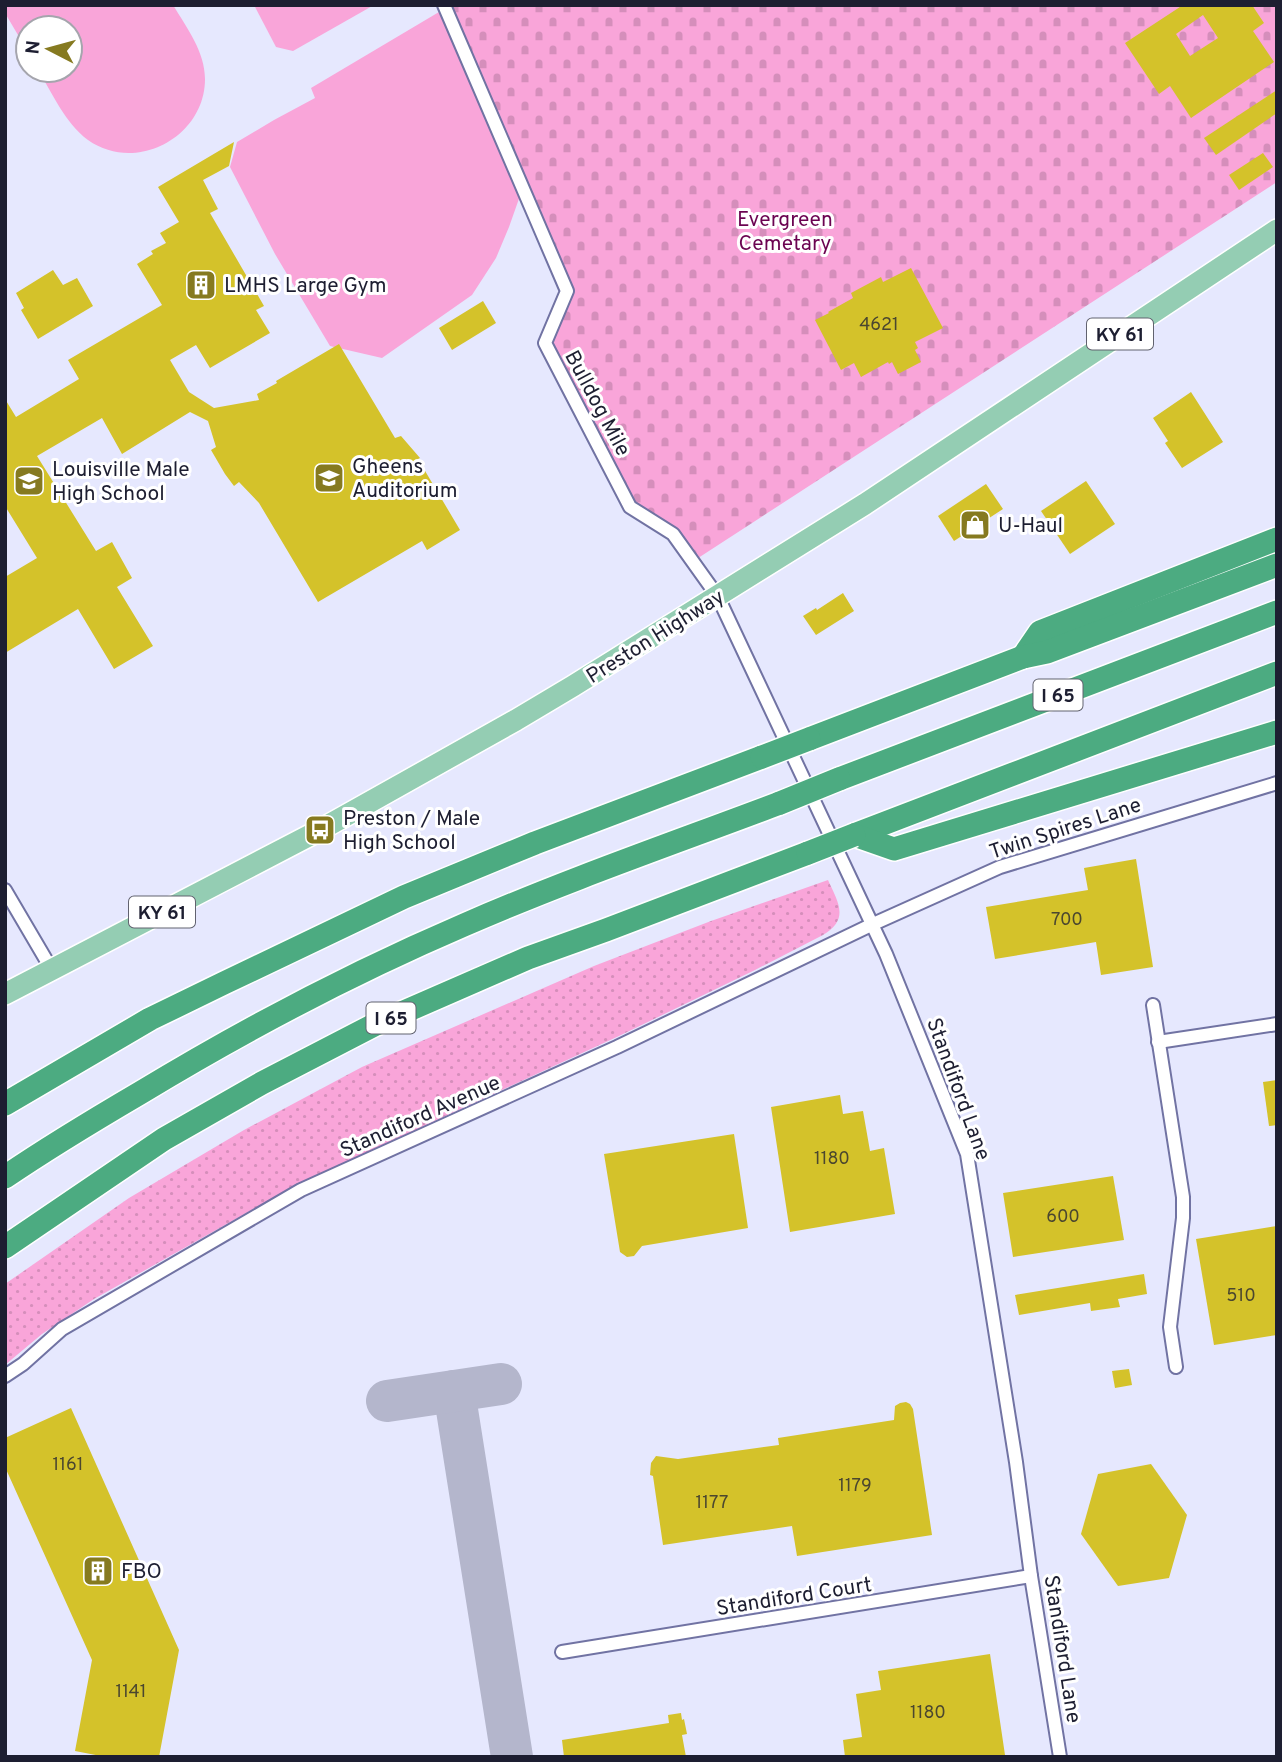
<svg xmlns="http://www.w3.org/2000/svg" width="1282" height="1762" font-family="Overpass,sans-serif">
  <style>
    .grass { fill: url(#grass-dots) }
    .cemetery { fill: url(#cemetery-stones) }
    .pitch { fill: #f9a5d9 }
    .lines { fill: none; stroke-linecap: round; stroke-linejoin: round }
    .taxiway { stroke: #b4b6cc; stroke-width: 42 }
    .building { fill: #d4c22a; fill-rule: evenodd }
    .street-casing { stroke: #7173a3; stroke-width: 16 }
    .primary-casing { stroke: #fff; stroke-width: 24 }
    .highway-casing { stroke: #fff; stroke-width: 26 }
    .street { stroke: #fff; stroke-width: 12 }
    .primary { stroke: #94cdb3; stroke-width: 21 }
    .highway { stroke: #4cab81; stroke-width: 23 }
    .highway-bridge-casing { stroke: #fff; stroke-width: 26; stroke-linecap: butt }
    .highway-bridge { stroke: #4cab81; stroke-width: 23 }
    .labels { text-anchor: middle; stroke-width: 6; stroke-linejoin: round; paint-order: stroke }
    .number-label { font-size: 18px; fill: #4b472f }
    .shield { fill: #fff; stroke: #61626f; stroke-width: 2 }
    .shield-label { font-size: 19px; font-weight: bold; fill: #1d1e31 }
    .park-label { font-size: 21px; fill: #6b0351; stroke: #fff }
    .poi-label { font-size: 21px; fill: #1d1e31; stroke: #fff; text-anchor: start }
    .street-label { font-size: 21px; fill: #1d1e31; stroke: #fff }
  </style>
  <defs>
    <pattern id="grass-dots" width="8" height="8" patternUnits="userSpaceOnUse" patternTransform="scale(1.75)"><rect width="8" height="8" fill="#f9a5d9"/><path d="M2 2h.1M6 6h.1" fill="none" stroke="#d58ebb" stroke-width="1.8" stroke-linecap="round"/></pattern>
    <pattern id="cemetery-stones" width="16" height="16" patternUnits="userSpaceOnUse" patternTransform="scale(1.75)"><rect width="16" height="16" fill="#f9a5d9"/><path d="M2 7V4a2 2 0 0 1 4 0v3zM10 15v-3a2 2 0 0 1 4 0v3z" fill="#d58ebb"/></pattern>
  </defs>
  <rect width="100%" height="100%" fill="#e6e8fe"/>
  <path class="grass" d="M 828,880 C 838,902 850,919 823,935 L 755,970 L 619,1036 L 296,1185 L 94,1299 L 42,1334 L 5,1365 L 5,1284 L 129,1198 L 244,1130 L 362,1067 L 594,966 L 711,921 Z"/>
  <path class="cemetery" d="M 444,5 L 1277,5 L 1277,182 L 692,562 L 673,534 L 630,507 L 545,343 L 567,291 Z"/>
  <g class="pitch">
    <path d="M 5,5 L 173,5 C 187,28 205,52 205,79 C 205,137 136,174 88,140 C 65,123 53,94 38,70 L 70,70 L 70,28 L 28,28 L 28,52 L 5,13 Z"/>
    <path d="M 254,5 L 374,5 L 293,51 L 276,47 Z"/>
    <path d="M 439,12 L 521,193 L 509,227 L 496,258 L 472,295 L 382,358 L 330,346 L 275,254 L 230,167 L 237,142 L 274,120 L 315,98 L 311,88 Z"/>
  </g>
  <g class="lines">
    <g class="taxiway">
      <path d="M 454,1391 L 512,1757"/>
      <path d="M 387,1401 L 501,1384"/>
    </g>
  </g>
  <g class="building">
    <path d="M 1183,5 L 1252,5 L 1264,23 L 1253,31 L 1274,62 L 1191,118 L 1170,86 L 1159,94 L 1125,43 ZM 1203,15 L 1218,38 L 1190,56 L 1176,34 Z"/>
    <path d="M 1277,90 L 1277,113 L 1216,155 L 1204,138 Z"/>
    <path d="M 234,142 L 229,166 L 203,180 L 218,209 L 210,213 L 264,306 L 256,310 L 270,333 L 210,368 L 196,345 L 170,360 L 189,392 L 214,408 L 259,400 L 257,394 L 277,383 L 276,381 L 339,344 L 395,438 L 401,436 L 420,458 L 418,459 L 460,530 L 427,550 L 422,541 L 318,602 L 259,503 L 239,482 L 234,486 L 225,474 L 211,450 L 216,447 L 208,421 L 190,412 L 122,454 L 102,418 L 37,456 L 96,551 L 112,542 L 132,578 L 117,587 L 153,646 L 114,669 L 78,609 L 5,653 L 5,577 L 37,558 L 5,506 L 5,399 L 16,417 L 79,379 L 68,360 L 162,305 L 137,264 L 153,254 L 151,251 L 166,243 L 160,233 L 179,222 L 158,187 Z"/>
    <path d="M 1263,153 L 1273,167 L 1239,190 L 1229,175 Z"/>
    <path d="M 911,268 L 943,328 L 915,342 L 918,348 L 915,350 L 921,362 L 898,374 L 892,362 L 889,364 L 888,362 L 861,377 L 854,363 L 841,370 L 815,320 L 829,313 L 828,312 L 853,298 L 851,293 L 881,277 L 883,282 Z"/>
    <path d="M 53,270 L 63,285 L 77,278 L 93,306 L 38,339 L 21,310 L 24,308 L 16,293 Z"/>
    <path d="M 483,301 L 496,323 L 452,350 L 439,328 Z"/>
    <path d="M 1191,392 L 1223,442 L 1182,468 L 1165,443 L 1168,441 L 1153,418 Z"/>
    <path d="M 1086,481 L 1115,524 L 1070,554 L 1041,511 Z"/>
    <path d="M 986,484 L 1003,509 L 954,541 L 938,516 Z"/>
    <path d="M 843,593 L 854,611 L 816,635 L 803,616 L 816,608 L 817,610 Z"/>
    <path d="M 1136,859 L 1153,967 L 1101,975 L 1096,942 L 995,959 L 986,907 L 1088,890 L 1084,868 Z"/>
    <path d="M 1277,1080 L 1277,1125 L 1269,1126 L 1263,1082 Z"/>
    <path d="M 840,1095 L 843,1114 L 863,1111 L 870,1151 L 884,1148 L 895,1214 L 790,1232 L 771,1107 Z"/>
    <path d="M 734,1134 L 748,1228 L 642,1246 L 634,1256 L 627,1257 L 620,1252 L 604,1154 Z"/>
    <path d="M 1113,1176 L 1124,1240 L 1013,1257 L 1003,1193 Z"/>
    <path d="M 1277,1226 L 1277,1335 L 1214,1345 L 1196,1239 Z"/>
    <path d="M 1144,1274 L 1147,1294 L 1118,1299 L 1120,1307 L 1091,1311 L 1090,1303 L 1019,1315 L 1015,1295 Z"/>
    <path d="M 1129,1369 L 1132,1385 L 1115,1388 L 1112,1371 Z"/>
    <path d="M 906,1402 L 910,1404 L 913,1409 L 932,1535 L 797,1556 L 792,1526 L 663,1545 L 653,1476 L 650,1475 L 651,1463 L 656,1456 L 678,1459 L 779,1445 L 778,1438 L 894,1420 L 895,1406 L 900,1403 Z"/>
    <path d="M 71,1408 L 179,1650 L 159,1757 L 106,1757 L 75,1751 L 92,1660 L 5,1467 L 5,1438 Z"/>
    <path d="M 1151,1464 L 1187,1515 L 1169,1578 L 1118,1586 L 1081,1534 L 1098,1474 Z"/>
    <path d="M 990,1654 L 1005,1755 L 992,1757 L 845,1757 L 843,1740 L 862,1737 L 856,1694 L 881,1690 L 878,1671 Z"/>
    <path d="M 681,1713 L 682,1720 L 684,1719 L 687,1734 L 682,1735 L 686,1757 L 564,1757 L 562,1740 L 669,1723 L 668,1715 Z"/>
  </g>
  <g class="lines">
    <g class="street-casing">
      <g id="street">
        <path d="M 444,5 L 567,291 L 545,343 L 630,507 L 673,534 L 718,597 L 886,954 L 967,1154 L 1016,1462 L 1031,1576 L 1060,1757"/>
        <path d="M 5,890 L 52,970"/>
        <path d="M 1153,1005 L 1183,1197 L 1183,1218 L 1170,1327 L 1176,1367"/>
        <path d="M 1158,1042 L 1277,1024"/>
        <path d="M 5,1376 L 23,1364 L 62,1329 L 301,1190 L 617,1047 L 871,925 L 1000,867 L 1277,783"/>
        <path d="M 562,1652 L 1031,1576"/>
      </g>
    </g>
    <g class="primary-casing">
      <path id="primary" d="M 5,994 L 320,830 L 516,720 L 573,686 L 865,504 L 1277,230"/>
    </g>
    <g class="highway-casing">
      <g id="highway">
        <path d="M 1023,657 L 1040,632 L 1277,539"/>
        <path d="M 809,739 L 1023,657 L 1047,652 L 1277,565"/>
        <path d="M 839,779 L 1277,612"/>
        <path d="M 854,835 L 1277,673"/>
        <path d="M 854,835 L 894,849 L 1277,732"/>
        <path d="M 5,1104 L 150,1019 L 224,983 L 404,897 L 535,843 L 762,757"/>
        <path d="M 5,1177 C 49,1147 94,1120 140,1093 C 244,1030 352,973 464,925 C 567,880 674,843 780,803"/>
        <path d="M 5,1247 L 164,1139 L 262,1083 L 374,1025 L 528,958 L 606,930 L 808,853"/>
      </g>
    </g>
    <use href="#street" class="street"/>
    <use href="#primary" class="primary"/>
    <use href="#highway" class="highway"/>
    <g class="highway-bridge-casing">
      <g id="highway-bridge">
        <path d="M 762,757 L 809,739"/>
        <path d="M 780,803 L 839,779"/>
        <path d="M 808,853 L 854,835"/>
      </g>
    </g>
    <use href="#highway-bridge" class="highway-bridge"/>
  </g>
  <defs>
    <g id="building-square" transform="scale(1.575)"><rect x="-9" y="-9" width="18" height="18" rx="4" fill="#867a20" stroke="#fff"/><path d="M-4-6H4V6H1V3H-1V6H-4ZM-2.5-4.3h1.7v1.8h-1.7ZM.8-4.3h1.7v1.8H.8ZM-2.5-1h1.7V.8h-1.7ZM.8-1h1.7V.8H.8Z" fill="#fff"/></g>
    <g id="school-square" transform="scale(1.575)"><rect x="-9" y="-9" width="18" height="18" rx="4" fill="#867a20" stroke="#fff"/><path d="M0-5L7-2L0 1L-7-2ZM-4 1L0 2.5L4 1V4Q0 6-4 4Z" fill="#fff"/></g>
    <g id="shop-square" transform="scale(1.575)"><rect x="-9" y="-9" width="18" height="18" rx="4" fill="#867a20" stroke="#fff"/><path d="M-5-2.5h2.3a2.7 3.5 0 0 1 5.4 0H5L5.5 6h-11ZM-1.5-2.5h3a1.5 2.3 0 0 0-3 0Z" fill="#fff"/></g>
    <g id="bus-square" transform="scale(1.575)"><rect x="-9" y="-9" width="18" height="18" rx="4" fill="#867a20" stroke="#fff"/><path d="M-5-6H5V4H4V6H2V4H-2V6H-4V4H-5ZM-3.5-4V0h7V-4ZM-3.5 1.2v1.5H-2V1.2ZM2 1.2v1.5H3.5V1.2Z" fill="#fff"/></g>
  </defs>
  <g fill-rule="evenodd">
    <use href="#building-square" x="201" y="285"/>
    <use href="#school-square" x="329" y="478"/>
    <use href="#school-square" x="29" y="481"/>
    <use href="#shop-square" x="975" y="525"/>
    <use href="#bus-square" x="320" y="830"/>
    <use href="#building-square" x="98" y="1571"/>
  </g>
  <g class="labels">
    <g class="number-label">
      <text x="879" y="330">4621</text>
      <text x="1067" y="925">700</text>
      <text x="832" y="1164">1180</text>
      <text x="1063" y="1222">600</text>
      <text x="1241" y="1301">510</text>
      <text x="68" y="1470">1161</text>
      <text x="855" y="1491">1179</text>
      <text x="712" y="1508">1177</text>
      <text x="131" y="1697">1141</text>
      <text x="928" y="1718">1180</text>
    </g>
    <g class="shield">
      <rect x="1087" y="318.5" width="66" height="31" rx="5"/>
      <rect x="1033.5" y="679.5" width="49" height="31" rx="5"/>
      <rect x="129" y="896.5" width="66" height="31" rx="5"/>
      <rect x="366.5" y="1002.5" width="49" height="31" rx="5"/>
    </g>
    <g class="shield-label">
      <text x="1120" y="341">KY 61</text>
      <text x="1058" y="702">I 65</text>
      <text x="162" y="919">KY 61</text>
      <text x="391" y="1025">I 65</text>
    </g>
    <g class="park-label">
      <text x="785" y="226">Evergreen<tspan x="785" dy="24">Cemetary</tspan></text>
    </g>
    <g class="poi-label">
      <text x="224" y="292">LMHS Large Gym</text>
      <text x="352" y="473">Gheens<tspan x="352" dy="24">Auditorium</tspan></text>
      <text x="52" y="476">Louisville Male<tspan x="52" dy="24">High School</tspan></text>
      <text x="998" y="532">U-Haul</text>
      <text x="343" y="825">Preston / Male<tspan x="343" dy="24">High School</tspan></text>
      <text x="121" y="1578">FBO</text>
    </g>
    <g class="street-label">
      <text transform="translate(598 403) rotate(62)" y="7">Bulldog Mile</text>
      <text transform="translate(655 636) rotate(-32)" y="7">Preston Highway</text>
      <text transform="translate(1065 828) rotate(-18)" y="7">Twin Spires Lane</text>
      <text transform="translate(959 1089) rotate(70)" y="7">Standiford Lane</text>
      <text transform="translate(420 1116) rotate(-24)" y="7">Standiford Avenue</text>
      <text transform="translate(794 1596) rotate(-9)" y="7">Standiford Court</text>
      <text transform="translate(1063 1649) rotate(81)" y="7">Standiford Lane</text>
    </g>
  </g>
  <rect width="1282" height="1762" fill="none" stroke="#1d1e31" stroke-width="14"/>
  <g transform="translate(49 49) rotate(276)"><circle r="33" fill="#ffffff" stroke="#a5a5ad" stroke-width="2"/>
  <path d="M0-5L12 26L0 18L-12 26Z" fill="#867a20"/>
  <text y="-10" font-size="19" font-weight="bold" text-anchor="middle" fill="#1d1e31">N</text>
  </g>
</svg>
